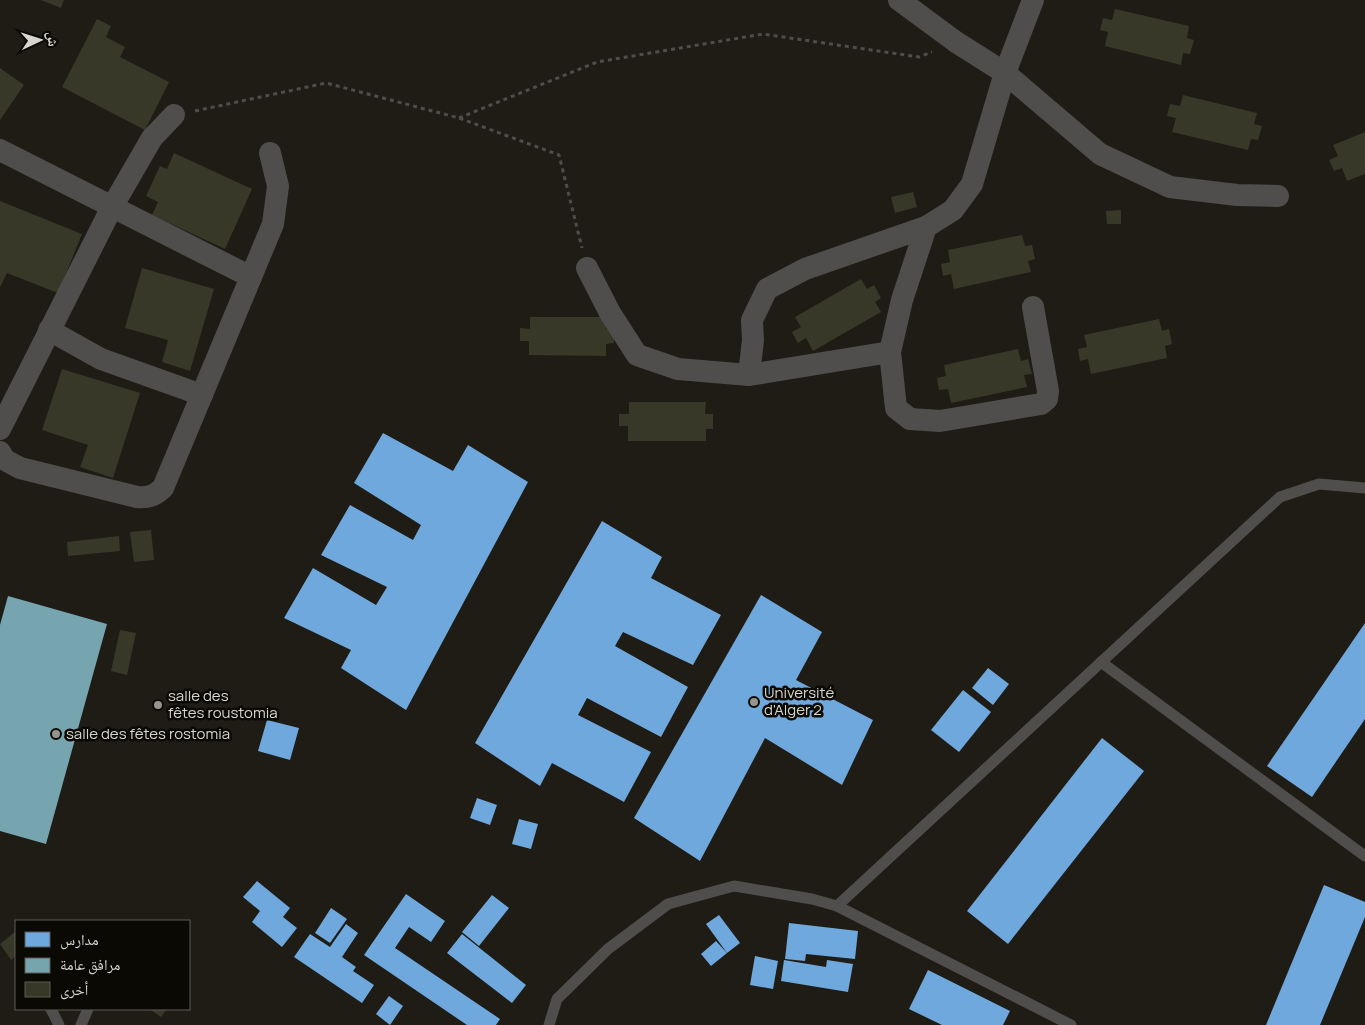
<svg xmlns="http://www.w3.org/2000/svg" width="1365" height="1025" font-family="Manrope,'Noto Naskh Arabic',sans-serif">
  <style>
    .schools { fill: #6fa8dc }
    .public { fill: #76a5af }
    .building { fill: #373828 }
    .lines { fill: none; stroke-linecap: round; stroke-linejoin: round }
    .path { stroke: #4f4d4a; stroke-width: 3; stroke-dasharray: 4 4; stroke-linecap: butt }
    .service { stroke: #4f4e4c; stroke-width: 11 }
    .minor { stroke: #4f4e4c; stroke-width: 22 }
    .poi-dot { fill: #96958d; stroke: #0a0904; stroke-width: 2 }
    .labels { text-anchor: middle; stroke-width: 5; stroke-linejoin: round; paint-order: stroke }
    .poi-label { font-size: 15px; fill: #d7d6cd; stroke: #0a0904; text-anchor: start }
  </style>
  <rect width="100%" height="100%" fill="#1e1c15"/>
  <g class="schools">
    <path d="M 383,433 L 453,471 L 468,445 L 528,482 L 406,710 L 341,668 L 351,650 L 284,618 L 313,568 L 376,605 L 387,587 L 321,555 L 350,505 L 413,540 L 421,525 L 354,483 Z"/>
    <path d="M 602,521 L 662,557 L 651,578 L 721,615 L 693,665 L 623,632 L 615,646 L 688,687 L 661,737 L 587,698 L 578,715 L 651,752 L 624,802 L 552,763 L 540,786 L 475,743 Z"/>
    <path d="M 761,595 L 822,632 L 796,680 L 873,720 L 842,785 L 765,738 L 700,861 L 634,818 Z"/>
    <path d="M 1365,623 L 1365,719 L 1312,797 L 1267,766 Z"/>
    <path d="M 988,668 L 1009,684 L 993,705 L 972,688 Z"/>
    <path d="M 963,690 L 991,712 L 959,752 L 931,730 Z"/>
    <path d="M 267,720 L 299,728 L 290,760 L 258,751 Z"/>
    <path d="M 1102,738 L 1144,771 L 1008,944 L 967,911 Z"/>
    <path d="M 477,798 L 497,805 L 490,825 L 470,818 Z"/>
    <path d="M 519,819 L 538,824 L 531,849 L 512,844 Z"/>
    <path d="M 257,881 L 290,908 L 283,917 L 297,928 L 282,947 L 252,922 L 260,911 L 243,897 Z"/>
    <path d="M 1324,885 L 1365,902 L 1365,917 L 1320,1025 L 1266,1025 Z"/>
    <path d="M 406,894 L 445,921 L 431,942 L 409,927 L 395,948 L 500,1019 L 496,1025 L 467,1025 L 364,955 Z"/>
    <path d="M 492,895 L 509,908 L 479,946 L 462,932 Z"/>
    <path d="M 331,908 L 347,919 L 330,943 L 315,933 Z"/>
    <path d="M 719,915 L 740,943 L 727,953 L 706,924 Z"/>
    <path d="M 789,923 L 858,931 L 855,959 L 806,954 L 805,961 L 785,959 Z"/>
    <path d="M 346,924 L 358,933 L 342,957 L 356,967 L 353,971 L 374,985 L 362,1003 L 294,957 L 310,934 L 330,947 Z"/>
    <path d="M 462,934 L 526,985 L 512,1003 L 447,953 Z"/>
    <path d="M 716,941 L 727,953 L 711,966 L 701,954 Z"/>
    <path d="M 755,956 L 778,961 L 773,989 L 750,985 Z"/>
    <path d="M 784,960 L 826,967 L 827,960 L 853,964 L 848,992 L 781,981 Z"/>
    <path d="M 928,970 L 1010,1011 L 1003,1025 L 942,1025 L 909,1009 Z"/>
    <path d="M 389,996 L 403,1006 L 390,1025 L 376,1014 Z"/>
  </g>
  <path class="public" d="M 8,596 L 107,624 L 46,844 L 0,831 L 0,625 Z"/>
  <g class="building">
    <path d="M 41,0 L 64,0 L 61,8 Z"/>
    <path d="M 1115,9 L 1189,26 L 1187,38 L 1194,40 L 1190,54 L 1183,53 L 1181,65 L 1105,46 L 1108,32 L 1100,30 L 1103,18 L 1112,20 Z"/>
    <path d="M 97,19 L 111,26 L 106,37 L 125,47 L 120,57 L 169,82 L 145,130 L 62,87 Z"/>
    <path d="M 0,68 L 24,85 L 0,120 Z"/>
    <path d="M 1183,95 L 1257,113 L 1254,124 L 1262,126 L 1258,140 L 1251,139 L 1248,150 L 1172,132 L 1176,118 L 1167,116 L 1170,104 L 1180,106 Z"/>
    <path d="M 1365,132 L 1365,174 L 1347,181 L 1342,168 L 1334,171 L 1329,160 L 1338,156 L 1333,145 Z"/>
    <path d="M 174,153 L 252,189 L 225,249 L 152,215 L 158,202 L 146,196 L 160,166 L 167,169 Z"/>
    <path d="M 913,192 L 917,207 L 895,213 L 891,197 Z"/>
    <path d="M 0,201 L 82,234 L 58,293 L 7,273 L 0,287 Z"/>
    <path d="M 1121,210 L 1121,224 L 1107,224 L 1106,211 Z"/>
    <path d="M 1022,235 L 1025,246 L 1032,245 L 1035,259 L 1028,261 L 1031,272 L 954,289 L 951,274 L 943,276 L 941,264 L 950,262 L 948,250 Z"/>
    <path d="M 142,268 L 214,289 L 190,371 L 162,362 L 168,340 L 125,328 Z"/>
    <path d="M 861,279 L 867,289 L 874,285 L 881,298 L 875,302 L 881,312 L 813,351 L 806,338 L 798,343 L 792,332 L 801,327 L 795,317 Z"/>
    <path d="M 530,317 L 606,317 L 606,329 L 614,329 L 614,343 L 606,344 L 606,356 L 529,355 L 529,341 L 520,341 L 520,328 L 530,329 Z"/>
    <path d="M 1159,319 L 1162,331 L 1169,329 L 1172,344 L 1165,346 L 1167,358 L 1091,374 L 1088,359 L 1080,361 L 1078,349 L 1087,347 L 1084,335 Z"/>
    <path d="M 1018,349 L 1021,361 L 1028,359 L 1032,374 L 1024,375 L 1027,387 L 951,403 L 948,389 L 939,390 L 937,378 L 946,376 L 944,365 Z"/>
    <path d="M 62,369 L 140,393 L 113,478 L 80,467 L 88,445 L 42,430 Z"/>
    <path d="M 629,402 L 706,402 L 705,414 L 713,414 L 713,429 L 706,429 L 706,441 L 628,441 L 628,426 L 619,426 L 619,414 L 629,414 Z"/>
    <path d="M 151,530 L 154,560 L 134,562 L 130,532 Z"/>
    <path d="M 119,536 L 120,551 L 68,556 L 67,542 Z"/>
    <path d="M 120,630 L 136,633 L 127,675 L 111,671 Z"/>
    <path d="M 16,931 L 16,956 L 11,960 L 0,944 Z"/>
    <path d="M 149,1009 L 167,1009 L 161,1017 Z"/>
  </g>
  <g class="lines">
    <g class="path">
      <path d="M 195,111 L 326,83 L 459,118 L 559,155 L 582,248"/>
      <path d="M 459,118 L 597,62 L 763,34 L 919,57 L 932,52"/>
    </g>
    <g class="service">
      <path d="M 1101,662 L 1365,856"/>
      <path d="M 837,906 L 1280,497 L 1319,484 L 1365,488"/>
      <path d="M 51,1009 L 59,1025"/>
      <path d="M 81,1025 L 88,1009"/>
      <path d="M 549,1025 L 557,999 L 608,949 L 668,904 L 734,886 L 812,899 L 837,906 L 1071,1025"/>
    </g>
    <g class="minor">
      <path d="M 899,0 L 956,42 L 1005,73 L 1100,154 L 1170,187 L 1237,195 L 1278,196"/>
      <path d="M 0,150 L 251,277"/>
      <path d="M 587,268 L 610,313 L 637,355 L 678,369 L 749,375 L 890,352"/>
      <path d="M 1033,307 L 1048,391 L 1047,399 L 1041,404 L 940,421 L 910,419 L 896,408 L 890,352 L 902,300 L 926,227 L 953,210 L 972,184 L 1005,73 L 1033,0"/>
      <path d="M 49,330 L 101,359 L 202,395"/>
      <path d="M 749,375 L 753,340 L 752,320 L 767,289 L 805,269 L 926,227"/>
      <path d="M 0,429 L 112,207 L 152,138 L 174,115"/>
      <path d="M 0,452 L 5,460 L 20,468 L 137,497 C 148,498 154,496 163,488 L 273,224 L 278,186 L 270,153"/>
    </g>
  </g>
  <g class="poi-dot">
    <circle cx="754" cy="702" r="5"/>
    <circle cx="158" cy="705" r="5"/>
    <circle cx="56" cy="734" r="5"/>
  </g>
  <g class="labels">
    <g class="poi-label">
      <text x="764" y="698">Université<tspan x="764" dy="17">d'Alger 2</tspan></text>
      <text x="168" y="701">salle des<tspan x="168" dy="17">fêtes roustomia</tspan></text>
      <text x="66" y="739">salle des fêtes rostomia</text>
    </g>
  </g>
  <rect x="15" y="920" width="175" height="90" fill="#0a0904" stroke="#5c5b54"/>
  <rect x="25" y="932" width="25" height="15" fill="#6fa8dc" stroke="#5c5b54"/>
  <text x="60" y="945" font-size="15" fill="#d7d6cd">مدارس</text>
  <rect x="25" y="958" width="25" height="15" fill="#76a5af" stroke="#5c5b54"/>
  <text x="60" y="970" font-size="15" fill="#d7d6cd">مرافق عامة</text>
  <rect x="25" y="982" width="25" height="15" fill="#373828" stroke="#5c5b54"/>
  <text x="60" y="995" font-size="15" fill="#d7d6cd">أخرى</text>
  <g transform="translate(40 40) rotate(86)" stroke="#0a0904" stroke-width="4" paint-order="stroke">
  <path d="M0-4L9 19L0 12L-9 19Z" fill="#d7d6cd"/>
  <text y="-8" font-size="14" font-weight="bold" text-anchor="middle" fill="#d7d6cd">ش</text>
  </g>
</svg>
